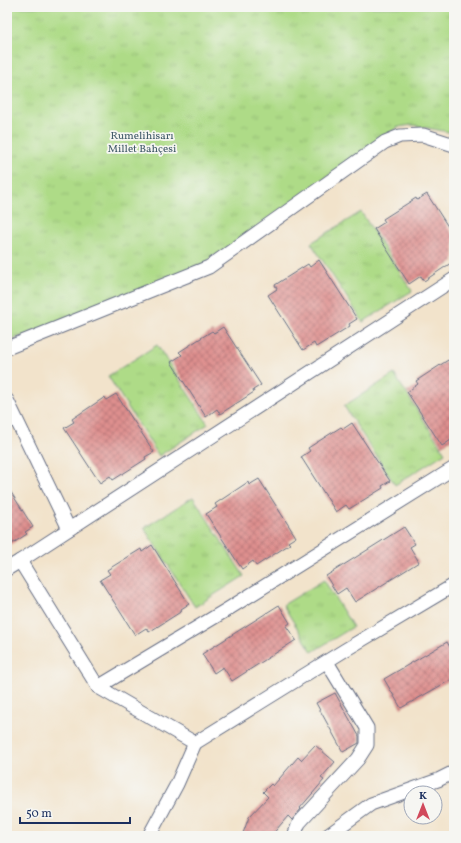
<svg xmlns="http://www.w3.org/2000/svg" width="461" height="843" font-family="Vollkorn,serif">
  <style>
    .park { fill: url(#park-tufts); stroke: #648572 }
    .building { fill: url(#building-cross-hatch) }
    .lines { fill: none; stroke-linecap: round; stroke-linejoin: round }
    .street-casing { stroke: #666e84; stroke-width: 15 }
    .street { stroke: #fff; stroke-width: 13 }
    .labels { text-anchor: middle; stroke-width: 3.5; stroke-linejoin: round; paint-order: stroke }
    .park-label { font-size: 11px; fill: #405a68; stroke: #f6f6f2 }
  </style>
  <defs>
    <pattern id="park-tufts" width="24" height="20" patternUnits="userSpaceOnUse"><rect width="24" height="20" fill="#aedb87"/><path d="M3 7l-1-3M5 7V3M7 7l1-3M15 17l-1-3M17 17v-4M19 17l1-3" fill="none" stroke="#95bc77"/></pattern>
    <pattern id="building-cross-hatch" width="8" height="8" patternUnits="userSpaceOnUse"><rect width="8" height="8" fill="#de8f8e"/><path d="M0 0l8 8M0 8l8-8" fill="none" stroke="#b37577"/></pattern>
  </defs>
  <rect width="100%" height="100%" fill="#f6f6f2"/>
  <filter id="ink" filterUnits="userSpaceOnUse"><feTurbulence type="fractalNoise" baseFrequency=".025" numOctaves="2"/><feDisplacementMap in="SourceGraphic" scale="8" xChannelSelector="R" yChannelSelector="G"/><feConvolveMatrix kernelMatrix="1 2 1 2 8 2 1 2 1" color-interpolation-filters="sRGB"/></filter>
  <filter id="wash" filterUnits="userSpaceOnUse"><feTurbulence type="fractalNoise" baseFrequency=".012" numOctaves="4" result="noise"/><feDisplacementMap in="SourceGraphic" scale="16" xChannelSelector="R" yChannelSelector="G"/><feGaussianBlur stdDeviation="0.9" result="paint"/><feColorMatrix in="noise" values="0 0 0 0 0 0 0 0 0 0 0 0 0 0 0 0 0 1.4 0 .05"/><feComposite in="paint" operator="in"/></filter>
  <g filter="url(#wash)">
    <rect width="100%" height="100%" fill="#f2e3cb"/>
    <g class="park">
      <path d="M 7,7 L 454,7 L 454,133 L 412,125 L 398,127 L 201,266 L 7,342 Z"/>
      <path d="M 361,212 L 412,291 L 363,322 L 311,243 Z"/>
      <path d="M 157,345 L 208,424 L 159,456 L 108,376 Z"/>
      <path d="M 394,374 L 445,453 L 395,485 L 344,406 Z"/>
      <path d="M 193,497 L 244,576 L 195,607 L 144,528 Z"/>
      <path d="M 324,580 L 353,627 L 312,652 L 283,605 Z"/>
    </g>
    <g id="blocks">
      <g class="building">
        <path d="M 427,194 L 454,236 L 454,261 L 424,281 L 421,276 L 409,284 L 374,229 L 385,222 L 383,219 L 416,198 L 417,200 Z"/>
        <path d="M 319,260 L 357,319 L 349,324 L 350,326 L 316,347 L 314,343 L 303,350 L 268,295 L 277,289 L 275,285 L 308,264 L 310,267 Z"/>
        <path d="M 223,327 L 261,385 L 253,390 L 254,392 L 220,414 L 217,409 L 206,417 L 171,362 L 182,355 L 179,352 L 212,331 L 214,333 Z"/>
        <path d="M 448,360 L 450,362 L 454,360 L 454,438 L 442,446 L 407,392 L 418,384 L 416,381 Z"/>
        <path d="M 116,394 L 154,452 L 145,457 L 146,459 L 113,480 L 110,476 L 100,483 L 64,428 L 74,422 L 72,419 L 105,397 L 106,400 Z"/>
        <path d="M 352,423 L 390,481 L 382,486 L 383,488 L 349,509 L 346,505 L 336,512 L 301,457 L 310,451 L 308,448 L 341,427 L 343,429 Z"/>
        <path d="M 259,479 L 296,537 L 288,542 L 290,544 L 256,566 L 253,561 L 242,569 L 206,514 L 217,507 L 215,504 L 248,482 L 249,485 Z"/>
        <path d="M 7,486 L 33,527 L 25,532 L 27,534 L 7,547 Z"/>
        <path d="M 404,527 L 415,544 L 410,547 L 419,562 L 355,602 L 346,588 L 337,594 L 326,576 Z"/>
        <path d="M 152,545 L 189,604 L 181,609 L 182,611 L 149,632 L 146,628 L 135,635 L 100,580 L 110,574 L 107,570 L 141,549 L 142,552 Z"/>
        <path d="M 279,605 L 290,623 L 286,626 L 296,640 L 232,681 L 223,667 L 214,673 L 202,654 Z"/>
        <path d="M 447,642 L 454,654 L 454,678 L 401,708 L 384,679 Z"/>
        <path d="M 335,693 L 359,736 L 359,743 L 343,752 L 316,703 Z"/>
        <path d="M 315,745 L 335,762 L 321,778 L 324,780 L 300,808 L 301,809 L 292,820 L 288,816 L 271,836 L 242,836 L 249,817 L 268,797 L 263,792 L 271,784 L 273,786 L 298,757 L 301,760 Z"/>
      </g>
    </g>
  </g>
  <g filter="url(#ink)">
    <use href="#blocks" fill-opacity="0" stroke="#666e84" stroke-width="1"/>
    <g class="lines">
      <g class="street-casing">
        <g id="street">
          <path d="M 7,348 L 209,267 L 385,142 L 400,136 L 423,135 L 454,145"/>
          <path d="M 7,400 L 69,529"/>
          <path d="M 7,569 L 20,561"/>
          <path d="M 98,687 L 228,609 L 454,468"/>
          <path d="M 195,743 L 345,650 L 454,585"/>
          <path d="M 149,836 L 177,784 L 195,743 L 98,687 L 20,561 L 454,279"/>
          <path d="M 294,836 L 299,823 L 358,759 L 367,745 L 367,728 L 327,662"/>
          <path d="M 327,836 L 371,804 L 438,780 L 454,772"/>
        </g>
      </g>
      <use href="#street" class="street"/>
    </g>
  </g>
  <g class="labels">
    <g class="park-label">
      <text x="142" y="139">Rumelihisarı<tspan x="142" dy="13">Millet Bahçesi</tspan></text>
    </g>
  </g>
  <rect width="461" height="843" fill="none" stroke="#f6f6f2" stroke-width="24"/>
  <g transform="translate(423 805)"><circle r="19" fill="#f6f6f2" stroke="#9ea6b7"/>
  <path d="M0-3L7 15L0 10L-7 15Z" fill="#d1495b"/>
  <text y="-6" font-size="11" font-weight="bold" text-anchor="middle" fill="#1b2f5e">K</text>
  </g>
  <path d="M20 817v6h110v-6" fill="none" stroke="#1b2f5e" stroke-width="2"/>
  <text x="26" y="817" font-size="12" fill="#1b2f5e" stroke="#f6f6f2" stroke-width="3" paint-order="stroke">50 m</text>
</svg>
